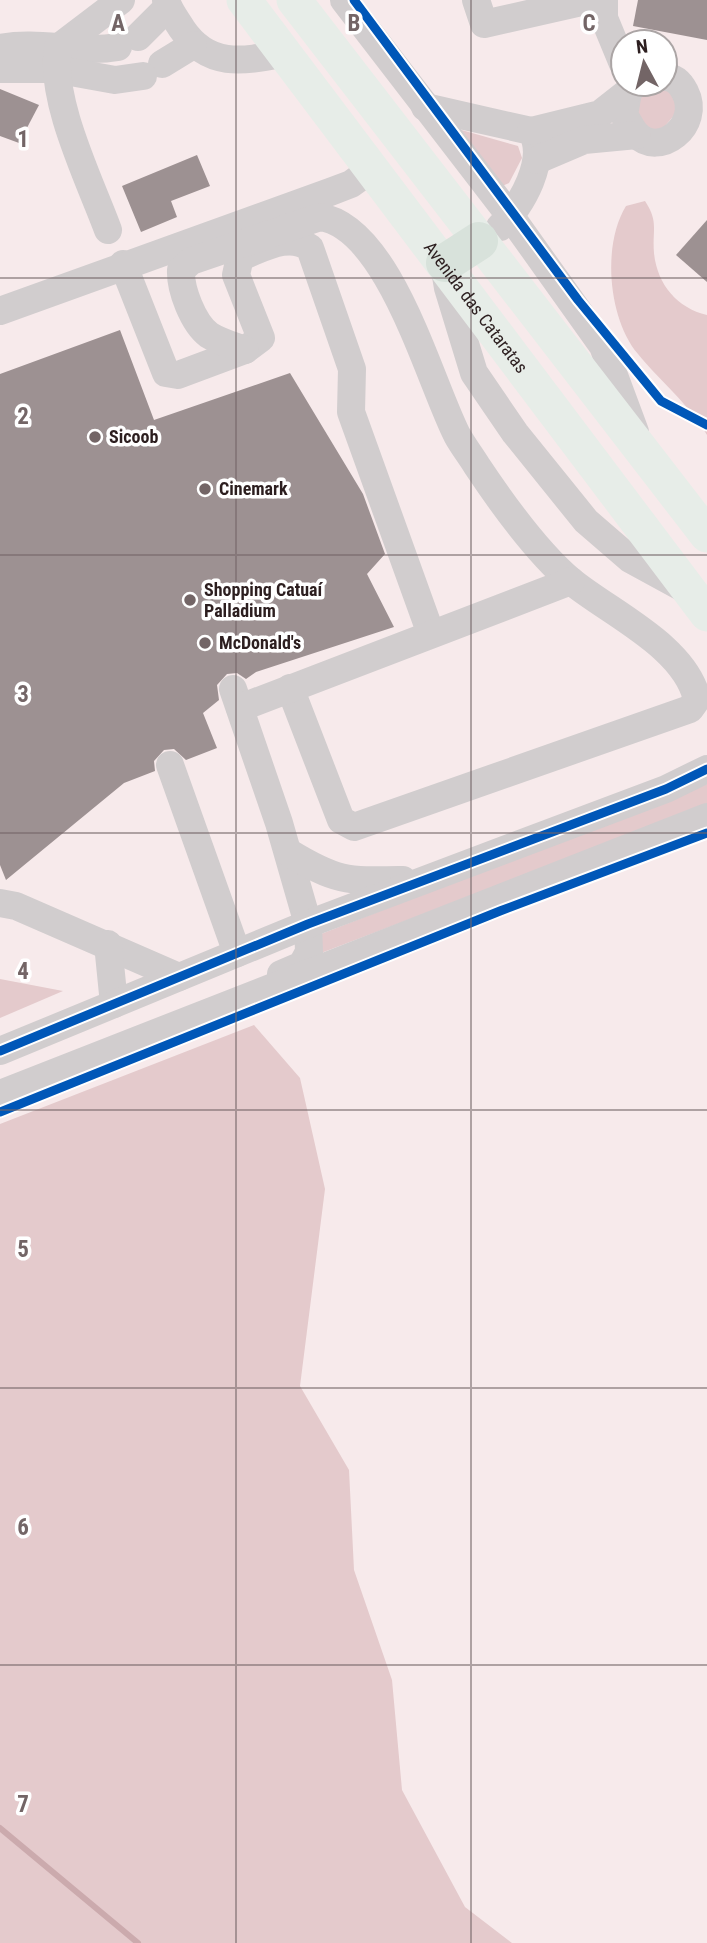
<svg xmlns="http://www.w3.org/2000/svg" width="707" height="1943" font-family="'Roboto Condensed',sans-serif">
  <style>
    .green { fill: #e4cacc }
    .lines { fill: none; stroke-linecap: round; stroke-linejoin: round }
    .stream { stroke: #cbaaad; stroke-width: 6 }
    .building { fill: #9d9192 }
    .minor { stroke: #d1cdce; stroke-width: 28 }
    .major { stroke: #e7ede8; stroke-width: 35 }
    .highway { stroke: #d8e2db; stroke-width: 38 }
    .cycleway-casing { stroke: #fff; stroke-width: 13 }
    .cycleway { stroke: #0057b8; stroke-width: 9 }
    .grid { fill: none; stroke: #736566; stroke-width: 2; stroke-opacity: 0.55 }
    .poi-dot { fill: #736566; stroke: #fff; stroke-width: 2.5 }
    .labels { text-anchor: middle; stroke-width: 7; stroke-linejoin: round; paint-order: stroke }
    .street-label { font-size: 18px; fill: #2c1e1f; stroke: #fff }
    .poi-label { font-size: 18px; font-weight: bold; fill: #2c1e1f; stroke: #fff; text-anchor: start }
    .grid-label { font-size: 23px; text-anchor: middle; font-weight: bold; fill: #736566; stroke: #fff; stroke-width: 7; stroke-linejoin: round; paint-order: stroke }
  </style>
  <rect width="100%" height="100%" fill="#f7eaeb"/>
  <g class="green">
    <path d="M 659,85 L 667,87 L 682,106 L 659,133 L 638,122 L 637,97 L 643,91 Z"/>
    <path d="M 458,129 L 518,146 L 522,158 L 509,183 L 500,187 Z"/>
    <path d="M 645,201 C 659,222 652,230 654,253 C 657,284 677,308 707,315 L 707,435 C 688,403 661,382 638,354 C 608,318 602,245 626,206 Z"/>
    <path d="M 707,784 L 707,806 L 321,953 L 321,934 Z"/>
    <path d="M 0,979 L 63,991 L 0,1018 Z"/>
    <path d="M 254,1025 L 300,1078 L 325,1189 L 300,1386 L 349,1470 L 354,1570 L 392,1680 L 402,1790 L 465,1907 L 512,1943 L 0,1943 L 0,1124 Z"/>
  </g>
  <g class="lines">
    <path class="stream" d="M 0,1828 L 138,1943"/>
  </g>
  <g class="building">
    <path d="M 638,0 L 707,0 L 707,40 L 633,26 Z"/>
    <path d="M 0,89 L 39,105 L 19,143 L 0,136 Z"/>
    <path d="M 197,155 L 210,186 L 171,201 L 177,217 L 141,232 L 122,186 Z"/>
    <path d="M 707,220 L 707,282 L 676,255 Z"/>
    <path d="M 120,330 L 154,420 L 290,373 L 363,494 L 385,554 L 367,574 L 394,627 L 256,672 L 246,679 L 237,673 L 227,674 L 217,685 L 219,700 L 203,713 L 217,748 L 186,760 L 174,749 L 164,750 L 154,761 L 155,771 L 124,783 L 6,880 L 0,865 L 0,374 Z"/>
  </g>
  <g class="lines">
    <g class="minor">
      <path d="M 166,0 C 169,11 176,19 182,29 C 209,69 244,61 286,53"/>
      <path d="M 344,0 L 511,217 L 603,346 L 635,432"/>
      <path d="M 476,0 L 484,24 L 590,0"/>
      <path d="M 604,0 L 604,18 L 623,64"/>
      <path d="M 138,37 L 168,7"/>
      <path d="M 0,48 C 39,40 78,54 118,47"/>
      <path d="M 162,64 L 193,45"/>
      <path d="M 0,69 L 54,69 L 115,80 L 143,76"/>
      <path d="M 635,84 L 628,92 L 624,115 C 628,121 631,128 636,134 C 659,159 702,125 685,92 C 681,84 675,77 665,77"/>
      <path d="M 425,107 L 531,131 C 549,158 521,207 500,227"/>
      <path d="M 531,131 L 600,114 L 628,92"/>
      <path d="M 537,160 L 584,140 L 637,135"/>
      <path d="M 108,230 C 90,181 49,99 58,48 L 121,0"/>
      <path d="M 123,264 L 166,373 L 178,375 L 245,350 L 261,338 L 236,275 L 240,257 C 262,249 289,232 310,248 L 352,369 L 351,412 L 431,634"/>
      <path d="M 445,270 L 448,288 L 474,373 L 515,433 L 586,521 L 630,559 L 685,589"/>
      <path d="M 0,311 L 330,192 L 351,184 L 373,168"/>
      <path d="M 245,350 C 234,346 220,342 209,335 C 193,323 180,289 181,270 L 191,261 L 320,217 C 389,227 429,380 457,435 C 463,446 471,456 477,466 C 501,502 539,554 571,581 C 610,613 685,646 697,699 L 690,709 L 354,827 L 341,820 L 290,688"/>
      <path d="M 233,689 L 279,823 L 308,924 L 309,952 L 302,965 L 281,974"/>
      <path d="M 240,708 L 571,581"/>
      <path d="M 170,765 L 237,953"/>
      <path d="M 288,852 C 337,882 347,881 403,880"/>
      <path d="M 0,903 L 16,906 L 179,977"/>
      <path d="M 108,944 L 114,1004"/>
      <path d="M 0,1051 L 308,924 L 666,789 L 707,769"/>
      <path d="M 0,1094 L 707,817"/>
    </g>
    <g class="major">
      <path id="s1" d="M 244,0 L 707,614"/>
      <path d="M 294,0 L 707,535"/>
    </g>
    <path class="highway" d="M 445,263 L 479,241"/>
    <g class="cycleway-casing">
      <g id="cycleway">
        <path d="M 354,0 L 578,300 L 661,401 L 707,425"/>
        <path d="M 0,1051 L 308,924 L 666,789 L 707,769"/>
        <path d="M 0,1112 L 500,911 L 707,833"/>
      </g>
    </g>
    <use href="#cycleway" class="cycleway"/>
  </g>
  <path class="grid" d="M 236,0 L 236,1943M 471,0 L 471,1943M 0,278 L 707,278M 0,555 L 707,555M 0,833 L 707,833M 0,1110 L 707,1110M 0,1388 L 707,1388M 0,1665 L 707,1665"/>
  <g class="poi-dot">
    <circle cx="95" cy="437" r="7"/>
    <circle cx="205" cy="489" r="7"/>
    <circle cx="190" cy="600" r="7"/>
    <circle cx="205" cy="643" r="7"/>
  </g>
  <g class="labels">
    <g class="street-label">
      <text dy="6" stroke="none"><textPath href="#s1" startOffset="385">Avenida das Cataratas</textPath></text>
    </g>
    <g class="poi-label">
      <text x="109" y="443">Sicoob</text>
      <text x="219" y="495">Cinemark</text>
      <text x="204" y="596">Shopping Catuaí<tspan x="204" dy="21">Palladium</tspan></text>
      <text x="219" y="649">McDonald's</text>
    </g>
  </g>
  <g class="grid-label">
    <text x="118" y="31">A</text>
    <text x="354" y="31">B</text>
    <text x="589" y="31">C</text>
    <text x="23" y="147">1</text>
    <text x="23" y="424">2</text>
    <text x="23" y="702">3</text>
    <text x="23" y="979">4</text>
    <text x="23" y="1257">5</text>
    <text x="23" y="1535">6</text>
    <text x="23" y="1812">7</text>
  </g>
  <g transform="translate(644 63) rotate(353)"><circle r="33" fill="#ffffff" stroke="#aba5a5" stroke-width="2"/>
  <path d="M0-5L12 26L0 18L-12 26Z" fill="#736566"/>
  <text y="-10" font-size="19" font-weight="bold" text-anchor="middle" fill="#2c1e1f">N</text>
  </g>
</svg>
